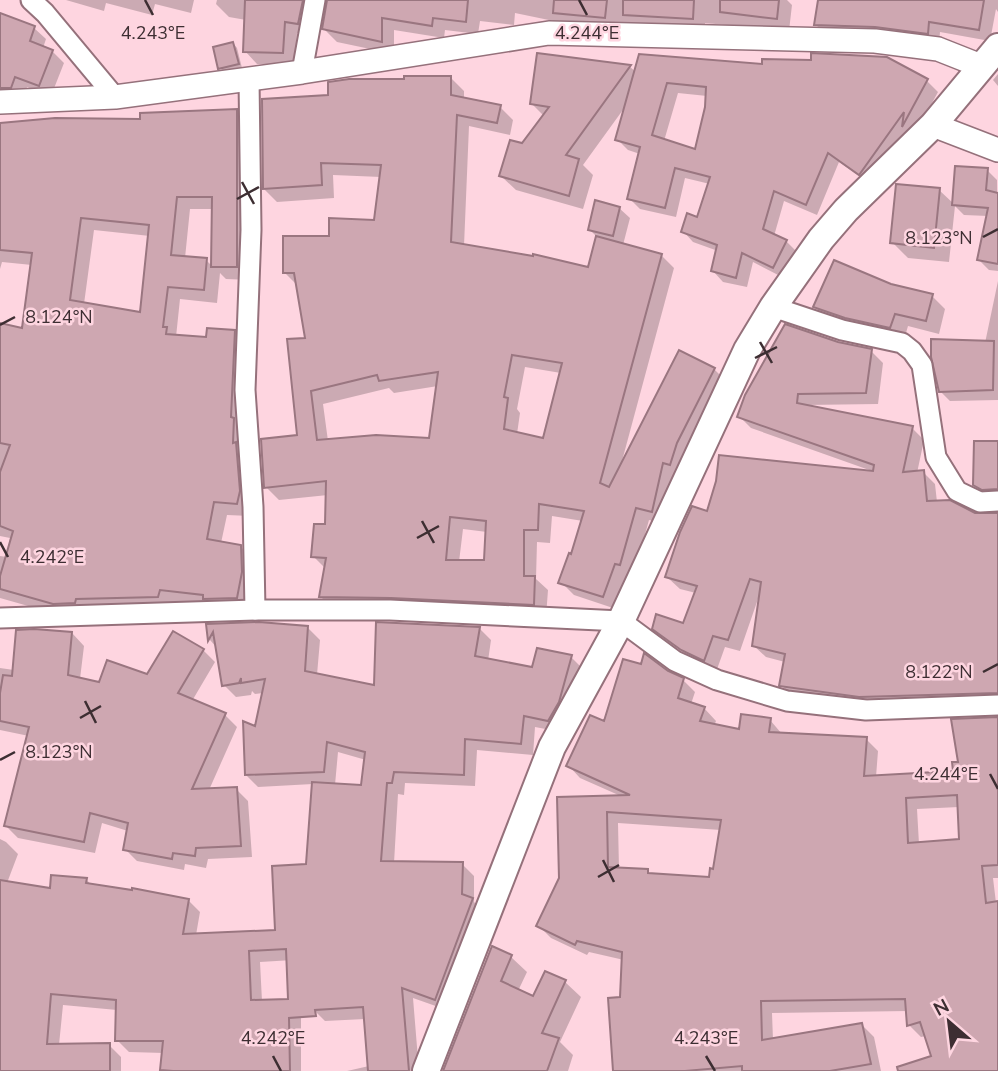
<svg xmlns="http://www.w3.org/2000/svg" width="998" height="1071" font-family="'Nunito Sans',sans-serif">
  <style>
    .shadow { fill: #0003; fill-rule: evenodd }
    .building { fill: #cea7b1; stroke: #9a7680; stroke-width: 2; fill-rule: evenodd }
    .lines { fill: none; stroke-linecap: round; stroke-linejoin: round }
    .minor-casing { stroke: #95717b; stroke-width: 23 }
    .tertiary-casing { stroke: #95717b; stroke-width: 26 }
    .secondary-casing { stroke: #95717b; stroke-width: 30 }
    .minor { stroke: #fff; stroke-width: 19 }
    .tertiary { stroke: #fff; stroke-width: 23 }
    .secondary { stroke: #fff; stroke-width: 26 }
    .ticks { fill: none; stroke: #3d2e32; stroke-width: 2.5 }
    .ticks-label { font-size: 18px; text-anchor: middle; fill: #3d2e32; stroke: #fed5e0; stroke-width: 5; stroke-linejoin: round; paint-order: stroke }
  </style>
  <rect width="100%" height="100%" fill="#fed5e0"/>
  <g class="shadow">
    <path d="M 66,0 L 194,0 L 191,13 L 155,4 L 152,15 L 106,3 L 104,11 Z"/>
    <path d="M 217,0 L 787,0 L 792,5 L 789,31 L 705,23 L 705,31 L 573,25 L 515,13 L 514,25 L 480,21 L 478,34 L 445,30 L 444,38 L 394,30 L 394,54 L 337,42 L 324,29 L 328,1 L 325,0 L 315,10 L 311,36 L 297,33 L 295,65 L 257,64 L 245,51 L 246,20 L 229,17 L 216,4 Z"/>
    <path d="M 819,0 L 998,0 L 998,12 L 996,9 L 990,41 L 940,32 L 939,44 L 828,36 L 816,25 Z"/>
    <path d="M 0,15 L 34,28 L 46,39 L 43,48 L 52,51 L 64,63 L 51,96 L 27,87 L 24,96 L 0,86 Z"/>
    <path d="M 233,43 L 237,48 L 242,68 L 224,72 L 220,68 Z"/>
    <path d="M 539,55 L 630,67 L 636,72 L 886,58 L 927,81 L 938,92 L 914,136 L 871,184 L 839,162 L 817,215 L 784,201 L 774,236 L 786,241 L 797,252 L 784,278 L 753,262 L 747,287 L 723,282 L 713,271 L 718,251 L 693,242 L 683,231 L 698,219 L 710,184 L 685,178 L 676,217 L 640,209 L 629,198 L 640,154 L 628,150 L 617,139 L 625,107 L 583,165 L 593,175 L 583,209 L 516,190 L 501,176 L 544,116 L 532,104 ZM 678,93 L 707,96 L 696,151 L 664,141 Z"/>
    <path d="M 998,74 L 998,86 L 993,80 Z"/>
    <path d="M 451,78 L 464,91 L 464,100 L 500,107 L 513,120 L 510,135 L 469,126 L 464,246 L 589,269 L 597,237 L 589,229 L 619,208 L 630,218 L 623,245 L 661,255 L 674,268 L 622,461 L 714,369 L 727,382 L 665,524 L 649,520 L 633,577 L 616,609 L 574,595 L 561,582 L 572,556 L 583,521 L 552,516 L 550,543 L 537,542 L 536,579 L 548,590 L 546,617 L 334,610 L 321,597 L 326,569 L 313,556 L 327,526 L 328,495 L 279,500 L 266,487 L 299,436 L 307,339 L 298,286 L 285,273 L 330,237 L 376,222 L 381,177 L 333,175 L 334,198 L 277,202 L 264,189 L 329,97 ZM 525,367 L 561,373 L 544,440 L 517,434 L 520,413 L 517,409 ZM 438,386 L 430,440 L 328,441 L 323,404 L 389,388 L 394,393 ZM 463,529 L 487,532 L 486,561 L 459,562 Z"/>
    <path d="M 236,111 L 250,124 L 250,280 L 226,279 L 220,273 L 217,303 L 180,299 L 176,337 L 208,339 L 234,331 L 248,345 L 250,516 L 227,515 L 221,543 L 241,547 L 254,560 L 250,611 L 173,602 L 171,609 L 67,617 L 0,598 L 0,556 L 7,557 L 10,538 L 0,536 L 0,325 L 23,330 L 32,265 L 2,262 L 0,269 L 0,125 L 142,120 ZM 190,209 L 214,209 L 212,266 L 206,260 L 185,258 ZM 94,230 L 150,236 L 141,314 L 84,304 Z"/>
    <path d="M 987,170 L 997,180 L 998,271 L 989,270 L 979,260 L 988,216 L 964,215 L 955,206 L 949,262 L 908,258 L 892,242 L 939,190 L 954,204 Z"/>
    <path d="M 998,281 L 998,400 L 950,401 L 940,391 L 985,343 Z"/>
    <path d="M 891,286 L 932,296 L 945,309 L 939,334 L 908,326 L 904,340 L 828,320 L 815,307 Z"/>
    <path d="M 838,343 L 871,351 L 883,363 L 878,404 L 806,405 L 912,428 L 924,440 L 917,473 L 923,472 L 935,484 L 937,502 L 980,516 L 998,515 L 998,705 L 873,708 L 793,697 L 781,685 L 785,662 L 766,657 L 753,645 L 760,600 L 758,599 L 740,651 L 725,647 L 716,672 L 695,662 L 654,628 L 684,625 L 696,593 L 680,589 L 667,577 L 708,513 L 872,471 L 751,428 L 739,416 Z"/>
    <path d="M 998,442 L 998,501 L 987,497 L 975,484 Z"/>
    <path d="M 208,625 L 308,628 L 320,640 L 317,675 L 375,688 L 479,628 L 491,640 L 488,661 L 534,669 L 571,657 L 583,669 L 561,732 L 535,727 L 533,755 L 477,750 L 475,786 L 405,783 L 404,795 L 398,794 L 394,863 L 462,864 L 474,876 L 474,902 L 484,912 L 447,1010 L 413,998 L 419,1071 L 347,1071 L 369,1066 L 365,1019 L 325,1021 L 313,1009 L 293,960 L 260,962 L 262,1001 L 301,1013 L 301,1071 L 162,1071 L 164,1053 L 129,1052 L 117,1040 L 117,1010 L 63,1005 L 59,1045 L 109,1045 L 121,1057 L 121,1071 L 0,1071 L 0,839 L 6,842 L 18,854 L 7,883 L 51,890 L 86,879 L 92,886 L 188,900 L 200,912 L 196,935 L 277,931 L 308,866 L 313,784 L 258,787 L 246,775 L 263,693 L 255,694 L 252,691 L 251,695 L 236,697 L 224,685 L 217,648 L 210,640 ZM 338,752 L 366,760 L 362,787 L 335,785 Z"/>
    <path d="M 72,633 L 84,646 L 80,679 L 100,684 L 148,676 L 203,650 L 215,662 L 192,701 L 225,715 L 237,727 L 209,790 L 236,789 L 248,801 L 252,857 L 208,859 L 206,868 L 185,864 L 184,870 L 137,861 L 125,849 L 128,831 L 102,823 L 95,853 L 18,838 L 6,826 L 29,736 L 0,730 L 0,668 L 14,670 Z"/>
    <path d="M 667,673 L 683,680 L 695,692 L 691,704 L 704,708 L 716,721 L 714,726 L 741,731 L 770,720 L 782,734 L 866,739 L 878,751 L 876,777 L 954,773 L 998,719 L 998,878 L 993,878 L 996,903 L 998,902 L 998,1071 L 899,1071 L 933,1057 L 926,1036 L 921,1037 L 909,1025 L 908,1011 L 772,1013 L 773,1040 L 862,1025 L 874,1037 L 881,1071 L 615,1071 L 624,960 L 589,952 L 587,955 L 551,938 L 539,926 L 561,879 L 559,799 L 623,797 L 580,778 L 568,765 L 605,724 ZM 959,807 L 961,841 L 919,844 L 917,809 ZM 618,823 L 721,830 L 715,871 L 711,879 L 652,875 L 647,871 L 619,869 Z"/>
    <path d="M 493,948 L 511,957 L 527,972 L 518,991 L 534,999 L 546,973 L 565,982 L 581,997 L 560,1042 L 573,1055 L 568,1071 L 445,1071 Z"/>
  </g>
  <g class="building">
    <path d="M 245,0 L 303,0 L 298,24 L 285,22 L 283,53 L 243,52 Z"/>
    <path d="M 327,0 L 468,0 L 466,22 L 433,18 L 432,26 L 382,18 L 382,42 L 322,29 Z"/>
    <path d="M 554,0 L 607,0 L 605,18 L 553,13 Z"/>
    <path d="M 623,0 L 694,0 L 693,19 L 623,15 Z"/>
    <path d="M 720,0 L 779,0 L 777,19 L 720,12 Z"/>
    <path d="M 818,0 L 984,0 L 979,30 L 929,22 L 928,34 L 875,27 L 814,25 Z"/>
    <path d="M 0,13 L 35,26 L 30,41 L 53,50 L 39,86 L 15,77 L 11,88 L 0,88 Z"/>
    <path d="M 233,42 L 239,64 L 218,69 L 213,47 Z"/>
    <path d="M 537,53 L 631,65 L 566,155 L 579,159 L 569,196 L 499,176 L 510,140 L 522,143 L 549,107 L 530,104 Z"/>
    <path d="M 811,53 L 887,57 L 928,79 L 902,127 L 904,112 L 859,175 L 828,153 L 806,205 L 774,191 L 763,229 L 787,240 L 773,268 L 742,253 L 736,278 L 711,271 L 717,245 L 681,232 L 687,213 L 697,217 L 710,177 L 675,168 L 665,208 L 627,199 L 640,147 L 615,140 L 639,54 L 762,64 L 762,59 L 811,60 ZM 667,83 L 706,87 L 705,107 L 695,149 L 652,135 Z"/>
    <path d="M 404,76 L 451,76 L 451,95 L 501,105 L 497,123 L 457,115 L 451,242 L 533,256 L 533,254 L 588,267 L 596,236 L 662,254 L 600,483 L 609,487 L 679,350 L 715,368 L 677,443 L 670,465 L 663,463 L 652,512 L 636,508 L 620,565 L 615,564 L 603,597 L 558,583 L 569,553 L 571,554 L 584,511 L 539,504 L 538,530 L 524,530 L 524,576 L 535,576 L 534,605 L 391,598 L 319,597 L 326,558 L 311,557 L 314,524 L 325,524 L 326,481 L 264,488 L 261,439 L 297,435 L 287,339 L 305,338 L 294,273 L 283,273 L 283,236 L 329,236 L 329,218 L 374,220 L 381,165 L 321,163 L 322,185 L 263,189 L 262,99 L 328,95 L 328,82 L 349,79 L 404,79 ZM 512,355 L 562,363 L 543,438 L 504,429 L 508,398 L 504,397 ZM 438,372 L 429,438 L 376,435 L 317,440 L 311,391 L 377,375 L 379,381 ZM 450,517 L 486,521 L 484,560 L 446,560 Z"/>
    <path d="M 237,109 L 237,267 L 211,267 L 212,197 L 177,197 L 171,255 L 207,258 L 204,290 L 168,287 L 163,327 L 167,327 L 166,334 L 206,337 L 207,328 L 235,330 L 231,417 L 234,418 L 233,443 L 236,442 L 240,491 L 237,504 L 214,502 L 207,539 L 241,545 L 242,572 L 237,598 L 203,599 L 203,595 L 160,590 L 158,597 L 76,599 L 75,603 L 53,604 L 0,589 L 0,576 L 13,531 L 0,526 L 0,472 L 10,445 L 0,443 L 0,323 L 22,328 L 32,253 L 0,250 L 0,123 L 55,118 L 140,119 L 140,113 ZM 81,218 L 149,225 L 140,312 L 70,300 Z"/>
    <path d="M 955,166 L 988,168 L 986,190 L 998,193 L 998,264 L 977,260 L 988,208 L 952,205 Z"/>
    <path d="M 896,184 L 940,188 L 934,248 L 890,243 Z"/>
    <path d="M 595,200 L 620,207 L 613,236 L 588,230 Z"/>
    <path d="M 834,260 L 891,284 L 933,294 L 926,321 L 895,314 L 890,328 L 845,318 L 813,307 Z"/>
    <path d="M 785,324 L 838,342 L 872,349 L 866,393 L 798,394 L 797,403 L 913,426 L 903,472 L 924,470 L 927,501 L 950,500 L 975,513 L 998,513 L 998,693 L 859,697 L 779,686 L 785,654 L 752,646 L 761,582 L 750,579 L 728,640 L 713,636 L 704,661 L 681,650 L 652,629 L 656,614 L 683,623 L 697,586 L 665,577 L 680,532 L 692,506 L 707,511 L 716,481 L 719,455 L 873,471 L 874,465 L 737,417 L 745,395 Z"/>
    <path d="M 931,339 L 994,341 L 993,390 L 939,392 L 931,357 Z"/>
    <path d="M 974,441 L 998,441 L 998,489 L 982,490 L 973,485 Z"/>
    <path d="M 259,622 L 308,626 L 305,671 L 374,685 L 376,622 L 480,627 L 475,656 L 532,667 L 537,648 L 572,655 L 559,702 L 548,721 L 524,716 L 521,744 L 465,739 L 464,775 L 394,772 L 392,783 L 387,783 L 381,861 L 463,862 L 462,894 L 473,898 L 435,1000 L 402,988 L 409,1071 L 368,1071 L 363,1007 L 315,1010 L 316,1016 L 289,1018 L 290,1071 L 173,1071 L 160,1070 L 163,1041 L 115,1041 L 116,1000 L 51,994 L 47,1044 L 110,1043 L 110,1071 L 0,1071 L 0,880 L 50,888 L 51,875 L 87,878 L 86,883 L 132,890 L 132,888 L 189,899 L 183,934 L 275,930 L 272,866 L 306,864 L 312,782 L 361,785 L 365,752 L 327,742 L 324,772 L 245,775 L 243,721 L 255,726 L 265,679 L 241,683 L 241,678 L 239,683 L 222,686 L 213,632 L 208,641 L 206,624 ZM 286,949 L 288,999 L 251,1000 L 249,951 Z"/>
    <path d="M 34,629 L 72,632 L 68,675 L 99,682 L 107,660 L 147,674 L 173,631 L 204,649 L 178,693 L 226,713 L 192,789 L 237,787 L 241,846 L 196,848 L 195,856 L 173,853 L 172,859 L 123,850 L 128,823 L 90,813 L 84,842 L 4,826 L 29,727 L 0,721 L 0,693 L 3,675 L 12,676 L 16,630 Z"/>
    <path d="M 644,653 L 668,671 L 684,678 L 678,698 L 705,707 L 700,721 L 739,729 L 741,714 L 771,718 L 769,732 L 867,737 L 864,776 L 953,771 L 952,762 L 958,762 L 951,719 L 998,717 L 998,865 L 982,866 L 986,903 L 998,901 L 998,1071 L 898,1071 L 897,1067 L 931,1056 L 920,1022 L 907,1026 L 905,999 L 761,1001 L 762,1040 L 862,1023 L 871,1064 L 830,1071 L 742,1071 L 742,1066 L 685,1071 L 613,1071 L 608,998 L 620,997 L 622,952 L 577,941 L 575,945 L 536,926 L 559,878 L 557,797 L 630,795 L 566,766 L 590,715 L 604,721 L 623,659 L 641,664 ZM 957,795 L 959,839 L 908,843 L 906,798 ZM 607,812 L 721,820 L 713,869 L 710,868 L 709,877 L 648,873 L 648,869 L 608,867 Z"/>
    <path d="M 492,946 L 512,955 L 501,981 L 533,996 L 545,971 L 566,980 L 542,1033 L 559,1038 L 547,1071 L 443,1071 Z"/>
  </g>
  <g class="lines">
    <g class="minor-casing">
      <g id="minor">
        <path d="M 31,0 L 45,13 L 115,97"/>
        <path d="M 302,72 L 315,0"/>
        <path d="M 249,79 L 251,230 L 245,390 L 253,507 L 255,610"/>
        <path d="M 773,307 L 842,330 L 902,343 L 912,351 L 922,365 L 936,457 L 957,491 L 980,502 L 998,501"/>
        <path d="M 0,618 L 255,610 L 390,610 L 621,621 L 675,661 L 717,680 L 787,701 L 866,710 L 998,705"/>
      </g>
    </g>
    <g class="tertiary-casing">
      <g id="tertiary">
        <path d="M 0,102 L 115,97 L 302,72 L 549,33 L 875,41 L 938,49 L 981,66"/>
        <path d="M 933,125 L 998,150"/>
      </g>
    </g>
    <g class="secondary-casing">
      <path id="secondary" d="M 426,1071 L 552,747 L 621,621 L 747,350 L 773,307 L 821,239 L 846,210 L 933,125 L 998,47"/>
    </g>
    <use href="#minor" class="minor"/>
    <use href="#tertiary" class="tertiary"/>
    <use href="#secondary" class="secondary"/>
  </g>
  <path class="ticks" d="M 145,0 L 153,15M 579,0 L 587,15M 242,182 L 254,204M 237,199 L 259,187M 983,237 L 998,229M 0,325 L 15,317M 760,342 L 772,363M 755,358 L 777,347M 422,521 L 434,543M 417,538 L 439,526M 0,542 L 8,557M 983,672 L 998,664M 85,701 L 96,723M 80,718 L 101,706M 0,760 L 15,752M 990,774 L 998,789M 603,860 L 614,882M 598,877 L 619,865M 273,1056 L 281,1071M 706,1056 L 715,1071"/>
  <g class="ticks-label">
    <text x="153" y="39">4.243°E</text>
    <text x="587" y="39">4.244°E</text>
    <text x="939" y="244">8.123°N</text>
    <text x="59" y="323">8.124°N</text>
    <text x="52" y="563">4.242°E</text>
    <text x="939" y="678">8.122°N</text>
    <text x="59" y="758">8.123°N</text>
    <text x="946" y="780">4.244°E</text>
    <text x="273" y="1044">4.242°E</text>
    <text x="706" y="1044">4.243°E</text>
  </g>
  <g transform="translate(949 1022) rotate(332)" stroke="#fed5e0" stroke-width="5" paint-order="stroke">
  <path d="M0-5L12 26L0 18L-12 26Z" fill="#3d2e32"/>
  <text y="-10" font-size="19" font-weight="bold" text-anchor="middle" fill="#3d2e32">N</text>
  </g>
</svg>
